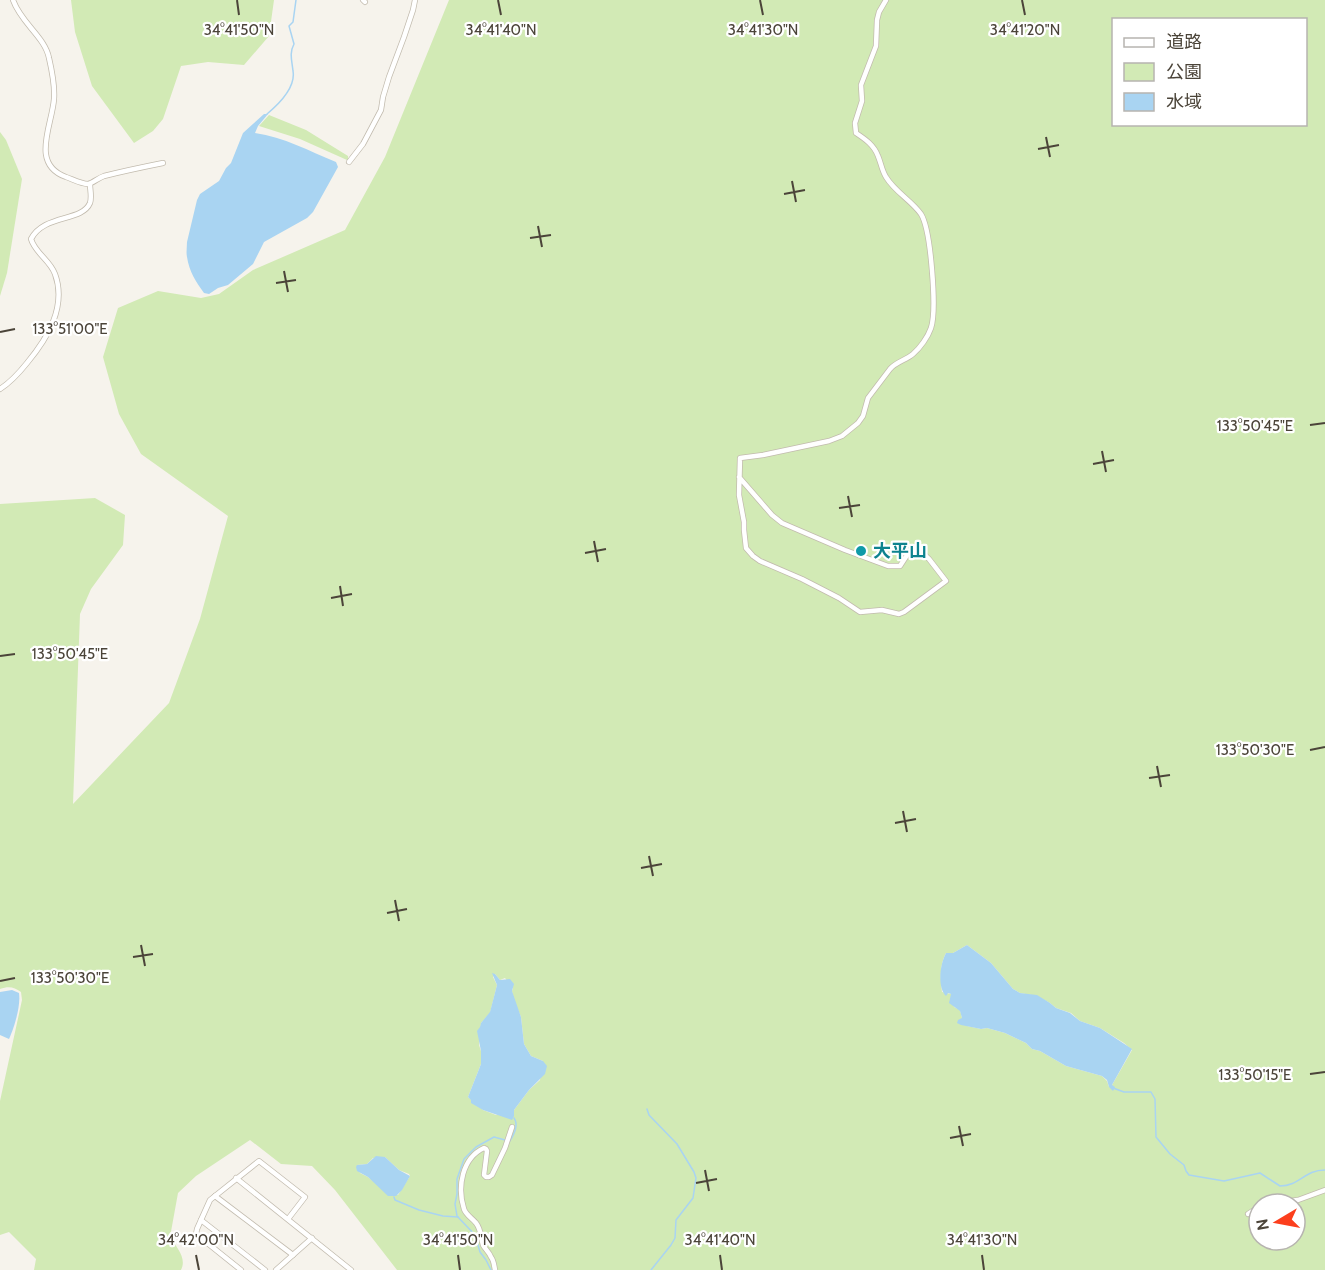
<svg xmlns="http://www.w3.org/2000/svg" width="1325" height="1270" font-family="Cabin,'Noto Sans JP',sans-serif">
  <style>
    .green { fill: #d2eab5; fill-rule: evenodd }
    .water { fill: #a9d4f2 }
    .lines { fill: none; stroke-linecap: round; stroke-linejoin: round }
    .stream { stroke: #a9d4f2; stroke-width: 1.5 }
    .street-casing { stroke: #c2bbae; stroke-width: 6 }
    .street { stroke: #fff; stroke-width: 4.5 }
    .ticks { fill: none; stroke: #4b4439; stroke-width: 2 }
    .culture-dot { fill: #0f9aa8; stroke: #fff; stroke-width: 2 }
    .labels { text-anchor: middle; stroke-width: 4.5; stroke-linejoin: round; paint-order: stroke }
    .culture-label { font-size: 18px; font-weight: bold; fill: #0d838f; stroke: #fff; text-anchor: start }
    .ticks-label { font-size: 15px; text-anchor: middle; fill: #4b4439; stroke: #fff; stroke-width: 4.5; stroke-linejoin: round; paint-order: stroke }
  </style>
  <rect width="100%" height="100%" fill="#f6f3ec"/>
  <g class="green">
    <path d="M 71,0 L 274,0 L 269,36 L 244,65 L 208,62 L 181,66 L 163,119 L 153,131 L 134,143 L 92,86 L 75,32 Z"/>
    <path d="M 449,0 L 1325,0 L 1325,1270 L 397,1270 L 335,1190 L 312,1166 L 281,1164 L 250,1140 L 196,1176 L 178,1193 L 170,1237 C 177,1248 187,1258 181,1270 L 34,1270 L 36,1259 L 9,1232 L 0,1235 L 0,1101 L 22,1000 L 21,992 C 14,987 9,986 0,989 L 0,504 L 95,498 L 125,515 L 123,545 L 91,589 L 80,614 L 73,804 L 169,703 L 200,619 L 228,516 L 141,454 L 119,414 L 103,357 L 118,308 L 158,291 L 201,298 L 219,294 L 253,270 L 345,230 L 385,157 ZM 1114,20 L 1306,20 L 1306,124 L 1114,124 ZM 967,945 L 991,963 L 1013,989 L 1020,993 L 1037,996 L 1050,1003 L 1056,1008 L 1071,1013 L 1080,1021 L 1100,1028 L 1124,1043 L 1132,1050 L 1112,1085 L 1109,1087 L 1107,1081 L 1102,1076 L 1066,1066 L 1040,1051 L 1032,1049 L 1026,1043 L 1005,1033 L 987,1028 L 981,1029 L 967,1026 L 962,1018 L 960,1010 L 954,1007 L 951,994 L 942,992 C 940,979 940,964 946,953 L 953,953 ZM 495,974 L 500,980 L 505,978 L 513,988 L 512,991 L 513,998 L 521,1017 L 524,1044 L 531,1056 L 543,1061 L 540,1080 L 529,1090 L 514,1110 L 496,1115 L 483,1110 L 468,1097 L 481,1064 L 481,1051 L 479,1045 L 481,1023 L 490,1013 L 497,985 L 493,977 ZM 385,1157 L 399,1170 L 409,1174 L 410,1176 L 398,1195 L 375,1183 L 368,1177 L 360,1173 L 357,1165 L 367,1164 L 373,1158 ZM 1259,1204 L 1295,1204 L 1295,1240 L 1259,1240 Z"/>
    <path d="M 269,115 L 306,130 L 348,156 L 348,159 L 347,160 L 300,139 L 259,126 Z"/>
    <path d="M 0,132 L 6,140 L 22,179 L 7,273 L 0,296 Z"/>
  </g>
  <g class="water">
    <path d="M 264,114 L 268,114 L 258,126 L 255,133 C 284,137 309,151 336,162 L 338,167 L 313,212 L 307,218 L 264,242 L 253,264 L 228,285 L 218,288 L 209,294 L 204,293 C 196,282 189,271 187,257 C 186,252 187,247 187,242 L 197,200 L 200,194 L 219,181 L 226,168 L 231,163 L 243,133 Z"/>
    <path d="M 967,945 L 991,963 L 1013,989 L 1020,993 L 1037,995 L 1050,1003 L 1056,1008 L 1070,1013 L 1080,1021 L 1100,1028 L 1129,1047 L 1132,1049 L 1112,1085 L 1115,1087 L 1113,1091 L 1109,1087 L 1107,1080 L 1102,1076 L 1066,1066 L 1040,1051 L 1032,1049 L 1026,1043 L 1005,1033 L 987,1028 L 981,1029 L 961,1025 L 957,1023 L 958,1020 L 962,1018 L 960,1011 L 949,1003 L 951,994 L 948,993 L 946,996 C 937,987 940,964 946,953 L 953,953 Z"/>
    <path d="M 492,973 L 495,974 L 500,980 L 510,979 L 514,984 L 512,991 L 521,1017 L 524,1044 L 531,1056 L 543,1061 L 547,1066 L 545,1074 L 529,1090 L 514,1110 L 514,1116 L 512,1120 L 483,1110 L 471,1103 L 471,1100 L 468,1097 L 481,1064 L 481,1051 L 477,1031 L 480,1027 L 481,1023 L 490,1012 L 497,985 Z"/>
    <path d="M 12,990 L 19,993 C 21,1006 14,1028 9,1039 L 0,1035 L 0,992 Z"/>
    <path d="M 376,1156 L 385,1157 L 399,1170 L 410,1176 L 402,1190 L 396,1196 L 388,1196 L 368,1177 L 357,1171 L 356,1167 L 357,1165 L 367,1164 Z"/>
  </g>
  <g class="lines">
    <g class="stream">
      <path d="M 267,114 C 279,104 296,88 293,71 C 292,61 289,53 294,44 L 289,26 L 293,22 L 296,0"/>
      <path d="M 1113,1088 L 1124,1092 L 1151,1092 L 1155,1099 L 1156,1137 L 1170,1154 L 1184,1165 L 1186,1171 L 1189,1175 L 1224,1181 L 1260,1173 L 1280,1186 C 1300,1186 1304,1170 1325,1170"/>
      <path d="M 647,1109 L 649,1115 L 677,1144 L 694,1172 L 696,1178 L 693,1198 L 676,1220 L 675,1238 L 671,1245 L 651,1270"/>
      <path d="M 510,1141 C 514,1134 519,1125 514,1118"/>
      <path d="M 394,1197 L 395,1200 L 419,1210 L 443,1216 L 458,1217"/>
      <path d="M 491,1270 L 486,1260 L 480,1252 L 475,1235 L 457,1216 L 455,1204 L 457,1194 L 457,1179 L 464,1159 L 476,1147 L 494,1137 L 505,1140"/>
    </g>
    <g class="street-casing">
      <g id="street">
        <path d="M 13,0 C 21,23 45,37 49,58 C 52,71 55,86 54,99 C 52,126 30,164 66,177 C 72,179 81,184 88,184 C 93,183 98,178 104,176 C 124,171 143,167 163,163"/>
        <path d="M 363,0 L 365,2"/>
        <path d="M 349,162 L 363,144 L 381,110 L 383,97 L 389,77 L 404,37 L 413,10 L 415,0"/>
        <path d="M 0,389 C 11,382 19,373 27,363 C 47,339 67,307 55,274 C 50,260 35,253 31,239 C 44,214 82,222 90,203 C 92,197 90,190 90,184"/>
        <path d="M 739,477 L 772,515 L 782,523 L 845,550 L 888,566 L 900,566 L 911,549 L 918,549 L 929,559 L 946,581 L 904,612 L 899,614 L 882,610 L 860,612 L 839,598 L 802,579 L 760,561 L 753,556 L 746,548 L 744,530 L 744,522 L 739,495 L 740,458 L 763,455 L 829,441 L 842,436 L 858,423 L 863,416 L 868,398 L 890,369 C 896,362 906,360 913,354 C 920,348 928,337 931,328 C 937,310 931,230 921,214 C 911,200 895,192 886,177 C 882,171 881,163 878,156 C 874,145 865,139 856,133 L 855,123 L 862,101 L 861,85 L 876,46 L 877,20 L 879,12 L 886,0"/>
        <path d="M 236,1178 L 351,1270"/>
        <path d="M 215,1196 L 293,1255"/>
        <path d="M 1264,1204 L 1298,1200 L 1325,1190"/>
        <path d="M 1248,1214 L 1259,1207"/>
        <path d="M 201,1220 L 197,1229 L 196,1234 L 241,1270"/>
        <path d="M 265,1270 L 201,1220 L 210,1200 L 259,1161 L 305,1197 L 288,1219"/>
        <path d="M 276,1270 L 312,1238"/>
        <path d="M 495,1270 C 494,1265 494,1261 491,1257 C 489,1252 485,1249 483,1245 C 481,1238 481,1229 476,1223 C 472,1218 466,1215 464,1209 C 457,1187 462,1158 484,1148 L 486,1149 L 487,1151 L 484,1175 L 486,1177 L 489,1177 L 492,1175 L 505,1148 L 512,1127"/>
      </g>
    </g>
    <use href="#street" class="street"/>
  </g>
  <path class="ticks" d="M 237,0 L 239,15M 498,0 L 501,15M 760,0 L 763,15M 1022,0 L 1025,15M 1046,137 L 1050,157M 1038,149 L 1059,145M 792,181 L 796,202M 784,194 L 805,190M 538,226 L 542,247M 530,238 L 551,235M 284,271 L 288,292M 276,283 L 296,280M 0,332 L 15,329M 1310,425 L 1325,423M 1102,451 L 1106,472M 1093,464 L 1114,460M 848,496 L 852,517M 839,508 L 860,505M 594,541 L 598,562M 585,553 L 606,549M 340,586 L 343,606M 331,598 L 352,594M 0,656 L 15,654M 1310,750 L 1325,747M 1157,766 L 1161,787M 1149,778 L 1170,775M 903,811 L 907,832M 895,823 L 916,819M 649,856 L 653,876M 641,868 L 662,864M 395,900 L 399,921M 387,913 L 407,909M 141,945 L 145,966M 133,957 L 153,954M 0,981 L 15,978M 1310,1074 L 1325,1072M 959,1126 L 963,1146M 950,1138 L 971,1134M 705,1170 L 709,1191M 696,1183 L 717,1179M 196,1255 L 199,1270M 458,1255 L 460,1270M 720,1255 L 722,1270M 982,1255 L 984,1270"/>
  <circle class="culture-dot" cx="861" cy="551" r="6"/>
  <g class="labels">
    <g class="culture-label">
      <text x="873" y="557">大平山</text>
    </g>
  </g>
  <g class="ticks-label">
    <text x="239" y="35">34°41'50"N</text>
    <text x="501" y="35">34°41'40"N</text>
    <text x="763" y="35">34°41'30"N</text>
    <text x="1025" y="35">34°41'20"N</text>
    <text x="70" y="334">133°51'00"E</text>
    <text x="1255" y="431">133°50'45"E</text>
    <text x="70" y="659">133°50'45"E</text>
    <text x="1255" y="755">133°50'30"E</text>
    <text x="70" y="983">133°50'30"E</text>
    <text x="1255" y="1080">133°50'15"E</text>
    <text x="196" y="1245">34°42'00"N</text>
    <text x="458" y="1245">34°41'50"N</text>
    <text x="720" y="1245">34°41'40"N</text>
    <text x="982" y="1245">34°41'30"N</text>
  </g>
  <rect x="1112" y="18" width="195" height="108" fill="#ffffff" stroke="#b7b4b0" stroke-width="1.5"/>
  <rect x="1124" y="38" width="30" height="9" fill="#ffffff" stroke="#b7b4b0" stroke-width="1.5"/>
  <text x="1166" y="48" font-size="18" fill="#4b4439">道路</text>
  <rect x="1124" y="63" width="30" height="18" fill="#d2eab5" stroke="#b7b4b0" stroke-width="1.5"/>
  <text x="1166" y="78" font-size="18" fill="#4b4439">公園</text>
  <rect x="1124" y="93" width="30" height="18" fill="#a9d4f2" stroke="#b7b4b0" stroke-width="1.5"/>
  <text x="1166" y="108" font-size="18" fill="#4b4439">水域</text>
  <g transform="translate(1277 1222) rotate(260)"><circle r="28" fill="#ffffff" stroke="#b7b4b0" stroke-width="1.5"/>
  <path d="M0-4.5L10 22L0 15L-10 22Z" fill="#fc3f1d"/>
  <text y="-9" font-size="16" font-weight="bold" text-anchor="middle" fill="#4b4439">N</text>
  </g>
</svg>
